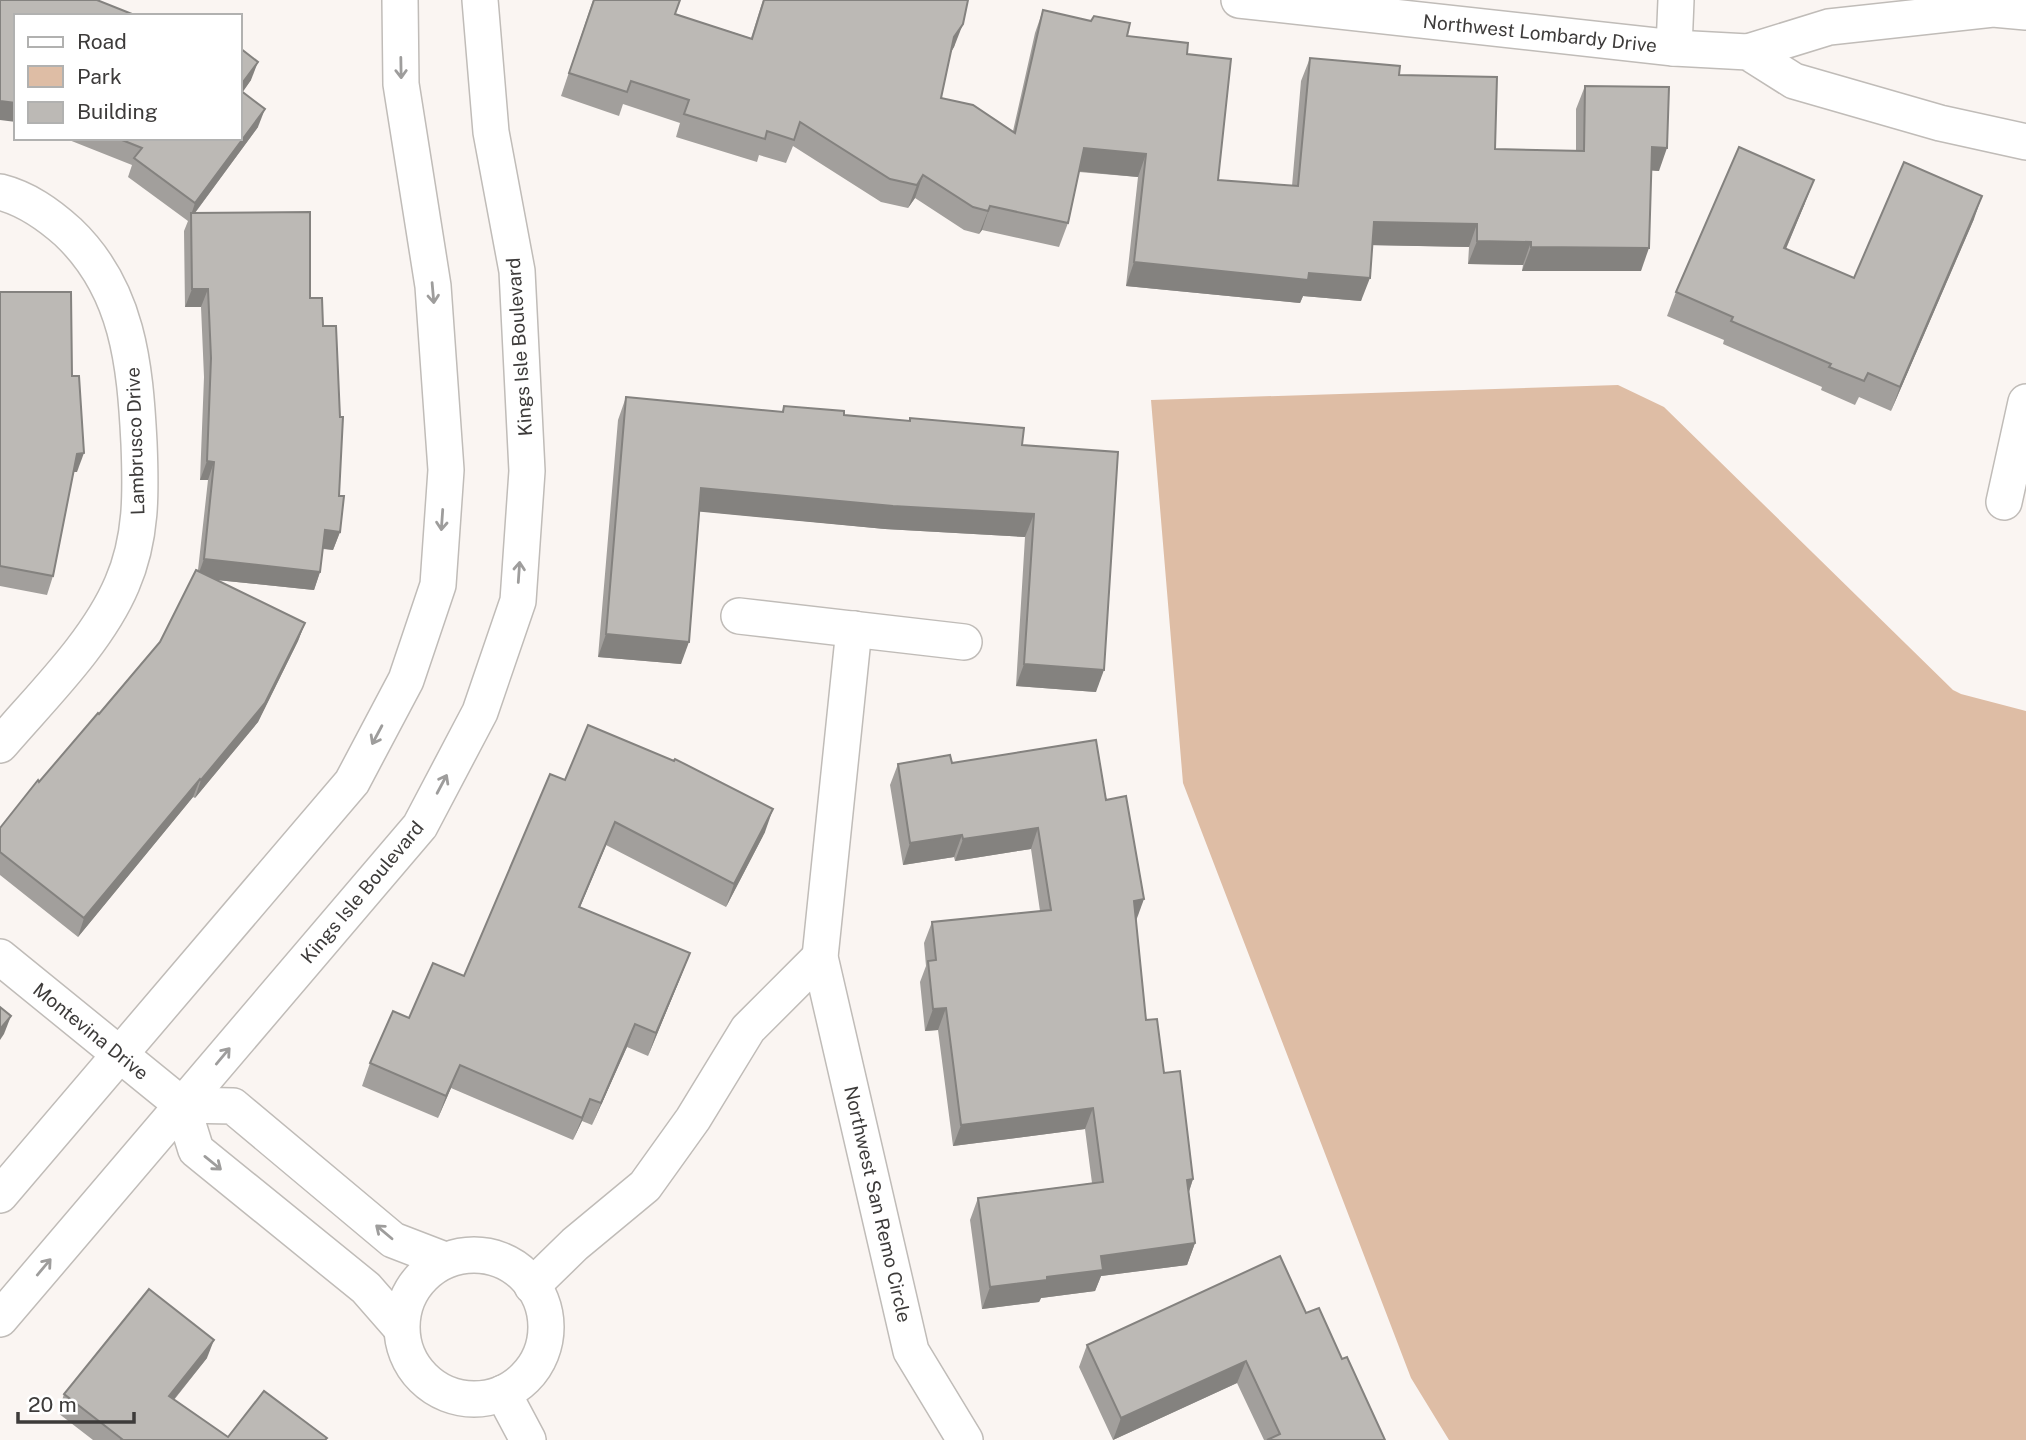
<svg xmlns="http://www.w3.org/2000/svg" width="2026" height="1440" font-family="'Public Sans',sans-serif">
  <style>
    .green { fill: #debda5 }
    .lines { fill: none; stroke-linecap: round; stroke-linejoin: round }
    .street-casing { stroke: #c0bcb8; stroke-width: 38 }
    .street { stroke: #fff; stroke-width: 35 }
    .wall { fill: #a29f9c }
    .shaded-wall { fill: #84827f }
    .building { fill: #bcb9b5; stroke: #84827f; stroke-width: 2 }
    .oneway { stroke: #9e9d9c }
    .labels { text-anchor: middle; stroke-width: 7; stroke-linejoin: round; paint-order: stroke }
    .street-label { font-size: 19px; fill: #3d3b3a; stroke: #fff }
  </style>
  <rect width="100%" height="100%" fill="#faf5f2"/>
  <path class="green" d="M 1618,385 L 1664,407 L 1953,690 L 1961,694 L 2026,711 L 2026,1440 L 1449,1440 L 1411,1378 L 1183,783 L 1151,400 Z"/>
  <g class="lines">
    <g class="street-casing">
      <g id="street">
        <path d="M 1239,0 L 1674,48 L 1748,52 L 1794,81 L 1940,123 L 2026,142"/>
        <path d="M 1674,48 L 1676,0"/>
        <path d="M 1748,52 L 1829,27 L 1993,9 L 2026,12"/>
        <path d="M 0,192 C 27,199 48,214 68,232 C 128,289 135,364 139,443 C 141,492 142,538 122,584 C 97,643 41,697 0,745"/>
        <path d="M 2004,502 L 2026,402"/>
        <path d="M 739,616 L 964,642"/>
        <path d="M 854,629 L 820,957 L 911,1351 L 965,1440"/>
        <path d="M 0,957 L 182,1105"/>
        <path d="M 182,1105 L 196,1150 L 366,1288 L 401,1328"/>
        <path d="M 182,1105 L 233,1106 L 393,1240 L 445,1260"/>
        <path d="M 0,1195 L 352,782 L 406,680 L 438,585 L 446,470 L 433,286 L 401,84 L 400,0"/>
        <circle cx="474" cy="1327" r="72"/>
        <path d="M 532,1286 L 575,1244 L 645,1186 L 693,1119 L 748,1029 L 820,957"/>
        <path d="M 0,1319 L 420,826 L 480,712 L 518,601 L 527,471 L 517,271 L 491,132 L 480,0"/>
        <path d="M 503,1393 L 528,1440"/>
      </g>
    </g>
    <use href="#street" class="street"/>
  </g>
  <g class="wall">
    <path d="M 593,0 L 680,0 L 675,14 L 751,38 L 763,0 L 968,0 L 954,47 L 951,52 L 941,98 L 1013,131 L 1035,33 L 1043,10 L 1187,54 L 1218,180 L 1292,186 L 1301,81 L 1310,58 L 1399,75 L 1495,149 L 1576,151 L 1576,109 L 1585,86 L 1659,171 L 1651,170 L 1641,271 L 1522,271 L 1523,265 L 1468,264 L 1469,247 L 1372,245 L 1361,301 L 1303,296 L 1300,303 L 1126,286 L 1138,177 L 1079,172 L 1068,223 L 1059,247 L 982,230 L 979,234 L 964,230 L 915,198 L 908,208 L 881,202 L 793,146 L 786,163 L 759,155 L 757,162 L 676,137 L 680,123 L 623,104 L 619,116 L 561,96 Z"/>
    <path d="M 240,48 L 251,80 L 242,92 L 258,127 L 195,213 L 310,298 L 323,326 L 339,496 L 340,532 L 333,550 L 323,549 L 320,572 L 314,590 L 217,580 L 305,623 L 298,641 L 258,722 L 195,798 L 193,797 L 78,937 L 0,875 L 0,828 L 39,782 L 99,714 L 160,642 L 198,570 L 208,480 L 200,480 L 204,377 L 201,307 L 185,307 L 184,231 L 188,221 L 128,177 L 132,165 L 64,138 L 240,138 Z"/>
    <path d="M 1805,203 L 1786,249 L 1854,278 L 1974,219 L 1891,411 L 1859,397 L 1855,405 L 1821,390 L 1822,387 L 1723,344 L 1724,340 L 1667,316 L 1676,292 Z"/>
    <path d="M 0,292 L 72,376 L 77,472 L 73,472 L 53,576 L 47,595 L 0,586 Z"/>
    <path d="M 626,397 L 782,412 L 784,406 L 844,415 L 909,421 L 910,418 L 1022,445 L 1096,692 L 1016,686 L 1025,537 L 885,529 L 699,511 L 681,664 L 598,657 L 618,420 Z"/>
    <path d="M 674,761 L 765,832 L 726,907 L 606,845 L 580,907 L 690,953 L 681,976 L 648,1056 L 627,1047 L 592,1125 L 582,1121 L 573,1140 L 451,1088 L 438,1118 L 362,1086 L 370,1063 L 409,1018 L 464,976 L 565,780 Z"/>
    <path d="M 952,763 L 1106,800 L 1136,921 L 1146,1020 L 1164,1073 L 1193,1179 L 1189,1192 L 1195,1243 L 1187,1265 L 1101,1276 L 1095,1291 L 1041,1298 L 1039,1302 L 982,1309 L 970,1220 L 978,1198 L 1092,1183 L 1085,1129 L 953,1146 L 938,1030 L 925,1031 L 920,982 L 926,966 L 924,943 L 932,922 L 1040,911 L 1031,849 L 955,861 L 954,857 L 903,865 L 890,785 L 898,764 Z"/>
    <path d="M 1306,1313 L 1342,1359 L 1385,1440 L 1264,1440 L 1237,1383 L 1113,1440 L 1079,1367 L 1087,1345 Z"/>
    <path d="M 207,1358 L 174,1400 L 228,1437 L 327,1438 L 326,1440 L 93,1440 L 58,1413 L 64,1394 Z"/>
  </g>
  <g class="shaded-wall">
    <path d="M 963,24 L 954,47 L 946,60 L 954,37 Z"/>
    <path d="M 258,62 L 251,80 L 240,96 L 240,86 Z"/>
    <path d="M 0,101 L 16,103 L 16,122 L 0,120 Z"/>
    <path d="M 265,109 L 258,127 L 191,218 L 191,215 L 195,203 Z"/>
    <path d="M 1652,147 L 1667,148 L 1659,171 L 1643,170 Z"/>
    <path d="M 1084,148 L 1146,154 L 1138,177 L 1076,171 Z"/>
    <path d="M 923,175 L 915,198 L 908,208 L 917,185 Z"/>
    <path d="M 1814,180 L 1805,203 L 1776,272 L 1784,248 Z"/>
    <path d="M 1982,196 L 1974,219 L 1891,411 L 1900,387 Z"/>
    <path d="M 990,206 L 982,230 L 979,234 L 988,211 Z"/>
    <path d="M 1374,222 L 1477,224 L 1469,247 L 1366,245 Z"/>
    <path d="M 1477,241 L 1531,242 L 1523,265 L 1468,264 Z"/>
    <path d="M 1531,247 L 1649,248 L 1641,271 L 1522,271 Z"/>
    <path d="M 1134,262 L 1309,273 L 1370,278 L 1361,301 L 1303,296 L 1300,303 L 1126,286 Z"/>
    <path d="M 192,289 L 208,289 L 201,307 L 185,307 Z"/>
    <path d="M 84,453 L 77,472 L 70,472 L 77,454 Z"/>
    <path d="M 207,461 L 214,462 L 208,480 L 200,480 Z"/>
    <path d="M 701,488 L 1034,514 L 1025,537 L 885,529 L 693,511 Z"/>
    <path d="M 325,530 L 340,532 L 333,550 L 319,548 Z"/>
    <path d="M 204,559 L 320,572 L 314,590 L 197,578 Z"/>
    <path d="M 305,623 L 298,641 L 258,722 L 195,798 L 201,780 Z"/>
    <path d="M 606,634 L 689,642 L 681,664 L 598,657 Z"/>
    <path d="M 1024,664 L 1104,670 L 1096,692 L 1016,686 Z"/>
    <path d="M 200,779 L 193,797 L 78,937 L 84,918 Z"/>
    <path d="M 773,809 L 765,832 L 726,907 L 734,884 Z"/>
    <path d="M 615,822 L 606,845 L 570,930 L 579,907 Z"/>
    <path d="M 1038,828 L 1031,849 L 955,861 L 963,839 Z"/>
    <path d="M 962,835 L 954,857 L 903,865 L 910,843 Z"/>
    <path d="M 1144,899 L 1136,921 L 1134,901 Z"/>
    <path d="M 690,953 L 681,976 L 648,1056 L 656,1033 Z"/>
    <path d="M 946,1008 L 938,1030 L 925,1031 L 933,1009 Z"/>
    <path d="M 11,1016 L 4,1034 L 0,1040 L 0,1029 Z"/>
    <path d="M 635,1024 L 627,1047 L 592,1125 L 601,1103 Z"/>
    <path d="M 460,1065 L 451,1088 L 438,1118 L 446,1096 Z"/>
    <path d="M 590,1099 L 582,1121 L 573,1140 L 582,1118 Z"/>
    <path d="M 1093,1108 L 1085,1129 L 953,1146 L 961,1125 Z"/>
    <path d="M 1193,1179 L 1186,1200 L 1187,1180 Z"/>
    <path d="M 1195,1243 L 1187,1265 L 1101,1276 L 1095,1291 L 1041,1298 L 1039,1302 L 982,1309 L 990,1287 L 1047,1277 L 1101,1256 Z"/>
    <path d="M 214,1340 L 207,1358 L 162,1414 L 169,1396 Z"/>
    <path d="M 1246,1361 L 1237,1383 L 1113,1440 L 1121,1418 Z"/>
  </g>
  <g class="building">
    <path d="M 0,0 L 97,0 L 137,16 L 16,16 L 16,103 L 0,101 Z"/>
    <path d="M 594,0 L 680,0 L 675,14 L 752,39 L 764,0 L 968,0 L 963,24 L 954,37 L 941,98 L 973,105 L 1015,133 L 1043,10 L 1091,21 L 1094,16 L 1130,23 L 1127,36 L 1188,43 L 1187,54 L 1231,59 L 1218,180 L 1298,186 L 1310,58 L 1400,66 L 1399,75 L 1497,77 L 1495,149 L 1584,151 L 1585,86 L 1669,87 L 1667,148 L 1652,147 L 1649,248 L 1531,247 L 1531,242 L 1477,241 L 1477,224 L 1374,222 L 1370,278 L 1309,273 L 1308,280 L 1134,262 L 1146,154 L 1084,148 L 1068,223 L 990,206 L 988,211 L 973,207 L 923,175 L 917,185 L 890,179 L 800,122 L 794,140 L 767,131 L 765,139 L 684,114 L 689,100 L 631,81 L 627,92 L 569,73 Z"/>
    <path d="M 240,48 L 258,62 L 240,86 Z"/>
    <path d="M 240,90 L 265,109 L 195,203 L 134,158 L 142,148 L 117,138 L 240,138 Z"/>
    <path d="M 1739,147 L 1814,180 L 1784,248 L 1854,278 L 1904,162 L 1982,196 L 1900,387 L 1868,373 L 1864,381 L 1829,367 L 1831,364 L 1731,321 L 1733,317 L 1676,292 Z"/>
    <path d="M 310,212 L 310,298 L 322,298 L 323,326 L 336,326 L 340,417 L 343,417 L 339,496 L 344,496 L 340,532 L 325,530 L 320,572 L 204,559 L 214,462 L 207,461 L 211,358 L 208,289 L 192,289 L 191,213 Z"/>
    <path d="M 0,292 L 71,292 L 72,376 L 79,376 L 84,453 L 77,454 L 53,576 L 0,566 Z"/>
    <path d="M 626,397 L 783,412 L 784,406 L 844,411 L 844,415 L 910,421 L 910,418 L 1024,428 L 1022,445 L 1118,452 L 1104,670 L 1024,664 L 1034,514 L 893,506 L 701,488 L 689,642 L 606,634 Z"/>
    <path d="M 196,570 L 305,623 L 265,703 L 201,780 L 200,779 L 84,918 L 0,852 L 0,828 L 38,780 L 39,782 L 98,713 L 99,714 L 160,642 Z"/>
    <path d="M 588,725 L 674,761 L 675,759 L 773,809 L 734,884 L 615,822 L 579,907 L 690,953 L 656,1033 L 635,1024 L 601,1103 L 590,1099 L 582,1118 L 460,1065 L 446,1096 L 370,1063 L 393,1011 L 409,1018 L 433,963 L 464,976 L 550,774 L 565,780 Z"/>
    <path d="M 1096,740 L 1106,800 L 1126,796 L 1144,899 L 1134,901 L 1146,1020 L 1157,1019 L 1164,1073 L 1180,1071 L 1193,1179 L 1187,1180 L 1195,1243 L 1101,1256 L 1103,1270 L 1047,1277 L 1047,1280 L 990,1287 L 978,1198 L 1103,1182 L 1093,1108 L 961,1125 L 946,1008 L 933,1009 L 928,961 L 936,960 L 932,922 L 1051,910 L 1038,828 L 963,839 L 962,835 L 910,843 L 898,764 L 950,755 L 952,763 Z"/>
    <path d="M 0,1007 L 11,1016 L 0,1029 Z"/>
    <path d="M 1280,1256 L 1306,1313 L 1319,1308 L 1342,1359 L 1347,1357 L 1385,1440 L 1267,1440 L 1280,1434 L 1246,1361 L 1121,1418 L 1087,1345 Z"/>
    <path d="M 149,1289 L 214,1340 L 169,1396 L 228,1437 L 264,1391 L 327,1438 L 325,1440 L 121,1440 L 122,1439 L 64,1394 Z"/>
  </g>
  <defs><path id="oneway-shaft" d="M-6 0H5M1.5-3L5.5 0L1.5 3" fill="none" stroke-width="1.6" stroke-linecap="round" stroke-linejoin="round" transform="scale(1.75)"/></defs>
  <g class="oneway">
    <use href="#oneway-shaft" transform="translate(401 68) rotate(89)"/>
    <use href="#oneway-shaft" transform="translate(433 293) rotate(85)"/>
    <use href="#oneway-shaft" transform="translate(442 520) rotate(94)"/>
    <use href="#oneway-shaft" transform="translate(519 572) rotate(-86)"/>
    <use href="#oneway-shaft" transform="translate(377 735) rotate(118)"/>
    <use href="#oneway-shaft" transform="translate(442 784) rotate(-62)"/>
    <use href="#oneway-shaft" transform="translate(223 1056) rotate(-50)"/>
    <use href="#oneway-shaft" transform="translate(213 1163) rotate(39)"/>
    <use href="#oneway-shaft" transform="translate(384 1232) rotate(-140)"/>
    <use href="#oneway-shaft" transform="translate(44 1267) rotate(-50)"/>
  </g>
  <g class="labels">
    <g class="street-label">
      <text transform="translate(1540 33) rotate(6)" y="7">Northwest Lombardy Drive</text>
      <text transform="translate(519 347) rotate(-94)" y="7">Kings Isle Boulevard</text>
      <text transform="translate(135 441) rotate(-92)" y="7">Lambrusco Drive</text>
      <text transform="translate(362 892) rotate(-50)" y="7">Kings Isle Boulevard</text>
      <text transform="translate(91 1031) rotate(39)" y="7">Montevina Drive</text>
      <text transform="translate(878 1204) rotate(77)" y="7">Northwest San Remo Circle</text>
    </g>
  </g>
  <rect x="14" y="14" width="228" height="126" fill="#ffffff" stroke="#b1b1b0" stroke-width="2"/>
  <rect x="28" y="37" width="35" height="10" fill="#ffffff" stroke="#b1b1b0" stroke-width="2"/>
  <text x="77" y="49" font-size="21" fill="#3d3b3a">Road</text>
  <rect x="28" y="66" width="35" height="21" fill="#debda5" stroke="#b1b1b0" stroke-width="2"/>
  <text x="77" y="84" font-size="21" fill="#3d3b3a">Park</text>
  <rect x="28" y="102" width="35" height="21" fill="#bcb9b5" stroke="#b1b1b0" stroke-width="2"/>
  <text x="77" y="119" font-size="21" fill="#3d3b3a">Building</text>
  <path d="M18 1412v10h116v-10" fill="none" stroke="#3d3b3a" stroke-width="3.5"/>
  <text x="28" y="1412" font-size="21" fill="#3d3b3a" stroke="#ffffff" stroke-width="5" paint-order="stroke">20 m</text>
</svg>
